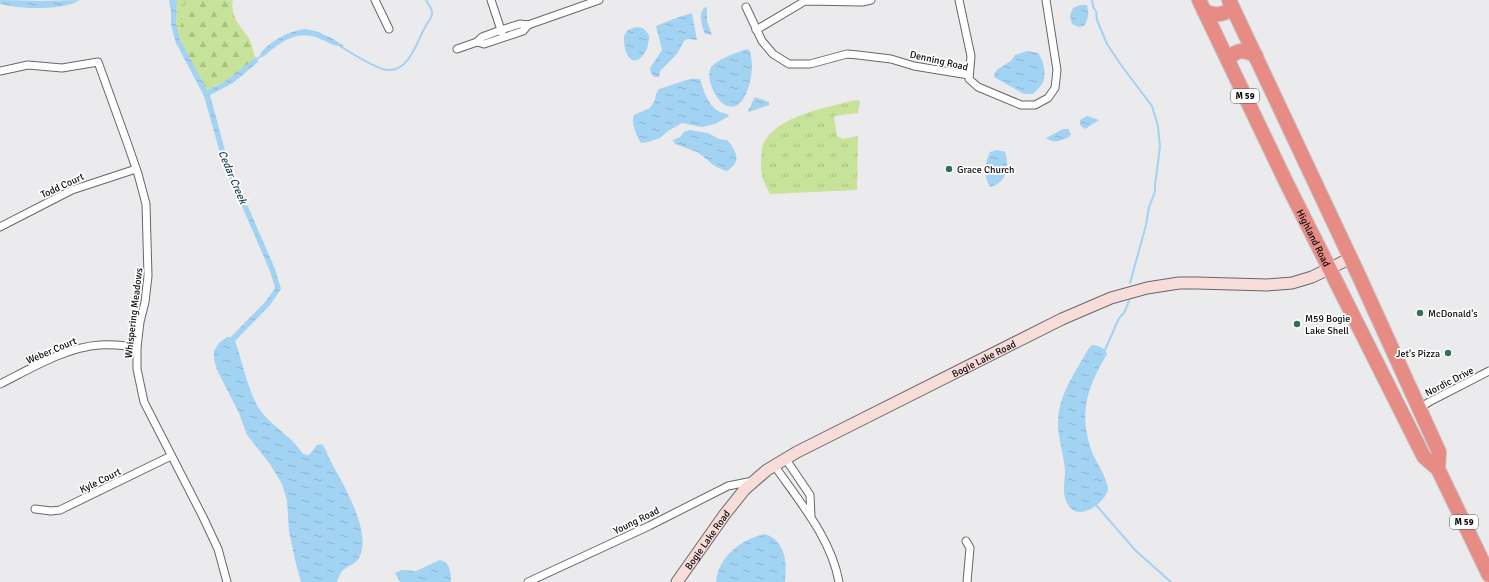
<svg xmlns="http://www.w3.org/2000/svg" width="1489" height="582" font-family="Signika,sans-serif">
  <style>
    .grass { fill: url(#grass-tufts) }
    .forest { fill: url(#forest-firs) }
    .wetland { fill: url(#wetland-marsh) }
    .water { fill: url(#water-ripples) }
    .lines { fill: none; stroke-linecap: round; stroke-linejoin: round }
    .stream { stroke: #a2d3f3; stroke-width: 2 }
    .street-casing { stroke: #676768; stroke-width: 9 }
    .secondary-casing { stroke: #676768; stroke-width: 13 }
    .highway-casing { stroke: #c4c4c5; stroke-width: 16 }
    .street { stroke: #fff; stroke-width: 7 }
    .secondary { stroke: #f8dcda; stroke-width: 11 }
    .highway { stroke: #e68c85; stroke-width: 14 }
    .poi-dot { fill: #356f58; stroke: #fff; stroke-width: 1.5 }
    .labels { text-anchor: middle; stroke-width: 3.5; stroke-linejoin: round; paint-order: stroke }
    .shield { fill: #fff; stroke: #545455; stroke-width: 1 }
    .shield-label { font-size: 9px; font-weight: bold; fill: #0b0b0c }
    .street-label { font-size: 10px; fill: #0b0b0c; stroke: #fff }
    .poi-label { font-size: 10px; fill: #0b0b0c; stroke: #fff; text-anchor: start }
    .water-label { font-size: 11px; font-style: italic; fill: #1a3f55; stroke: #fff }
  </style>
  <defs>
    <pattern id="grass-tufts" width="24" height="20" patternUnits="userSpaceOnUse"><rect width="24" height="20" fill="#c7e399"/><path d="M3 7l-1-3M5 7V3M7 7l1-3M15 17l-1-3M17 17v-4M19 17l1-3" fill="none" stroke="#aac183"/></pattern>
    <pattern id="forest-firs" width="22" height="20" patternUnits="userSpaceOnUse"><rect width="22" height="20" fill="#c7e399"/><path d="M5 1l3.5 6h-7zM16 11l3.5 6h-7z" fill="#aac183"/></pattern>
    <pattern id="wetland-marsh" width="20" height="14" patternUnits="userSpaceOnUse"><rect width="20" height="14" fill="#c7e399"/><path d="M1 5h8M5 5V1M11 12h8M15 12V8" fill="none" stroke="#aac183"/></pattern>
    <pattern id="water-ripples" width="26" height="14" patternUnits="userSpaceOnUse"><rect width="26" height="14" fill="#a2d3f3"/><path d="M2 4q2-2 4 0t4 0M15 11q2-2 4 0t4 0" fill="none" stroke="#8ab4cf"/></pattern>
  </defs>
  <rect width="100%" height="100%" fill="#ebeaec"/>
  <path class="grass" d="M 856,100 L 860,101 L 858,113 L 834,116 L 837,136 L 843,139 L 858,136 L 857,190 L 770,194 C 762,179 761,176 761,159 C 762,154 761,148 763,144 C 776,116 828,107 856,100 Z"/>
  <path class="forest" d="M 186,0 L 233,0 C 230,15 239,25 248,37 C 252,43 253,50 255,58 L 230,79 L 207,90 L 188,56 L 178,33 L 185,11 Z"/>
  <path class="wetland" d="M 177,0 L 186,0 L 185,11 L 178,33 L 176,24 Z"/>
  <g class="water">
    <path d="M 0,0 L 40,1 L 80,0 C 63,11 19,9 0,4 Z"/>
    <path d="M 169,0 L 177,0 L 176,24 L 181,41 L 207,90 C 227,83 239,70 255,58 L 256,57 L 258,62 L 233,83 L 210,95 L 227,158 L 275,269 L 281,289 L 270,305 L 235,341 C 243,362 249,399 264,415 C 276,429 293,438 303,454 L 309,455 L 317,445 L 322,444 C 326,449 327,454 330,460 C 342,482 373,533 359,558 C 356,564 347,566 342,571 C 340,574 338,579 337,582 L 301,582 L 296,564 L 289,531 L 287,500 L 282,484 L 270,464 L 247,435 L 239,413 L 217,370 L 214,359 L 214,351 L 219,343 L 227,337 L 231,337 L 266,301 L 275,288 L 270,271 L 222,160 L 204,96 L 176,43 L 171,25 L 171,12 Z"/>
    <path d="M 1080,5 L 1087,5 C 1089,14 1089,18 1084,26 L 1079,27 L 1072,24 L 1070,15 L 1073,8 Z"/>
    <path d="M 707,7 L 707,21 L 712,35 L 705,34 C 702,26 698,15 704,8 Z"/>
    <path d="M 692,13 L 697,40 L 688,39 L 684,41 L 677,54 L 660,71 L 659,77 L 654,77 L 651,73 L 650,68 L 662,50 L 656,26 L 676,18 Z"/>
    <path d="M 636,27 L 643,28 C 645,30 648,33 649,36 C 650,38 648,42 648,45 C 645,57 633,69 626,52 C 624,47 624,41 624,36 L 628,30 Z"/>
    <path d="M 304,29 C 318,30 332,38 344,46 C 334,47 328,42 318,38 C 296,29 279,43 263,57 L 260,54 C 270,41 287,32 304,29 Z"/>
    <path d="M 747,49 L 750,51 C 751,56 752,61 752,66 C 752,79 745,115 725,105 C 715,100 703,73 713,65 C 722,57 736,53 747,49 Z"/>
    <path d="M 1027,51 L 1038,53 C 1044,61 1047,76 1042,84 C 1039,88 1036,91 1033,94 L 1024,94 L 994,77 L 995,72 L 998,69 L 1011,61 L 1015,55 Z"/>
    <path d="M 690,79 L 700,79 C 705,94 709,111 727,114 L 729,116 L 715,124 L 702,127 L 682,123 L 668,131 L 660,138 L 648,142 L 641,143 C 636,135 631,123 634,115 L 650,108 L 655,100 L 656,94 L 659,89 Z"/>
    <path d="M 755,97 L 769,102 L 769,105 L 749,112 L 748,110 C 753,105 751,102 755,97 Z"/>
    <path d="M 1087,116 L 1099,120 L 1085,129 L 1080,125 L 1080,120 Z"/>
    <path d="M 1063,129 L 1068,129 L 1071,134 L 1069,137 C 1060,141 1054,144 1046,138 Z"/>
    <path d="M 690,130 L 708,133 L 719,139 L 727,140 C 737,152 742,161 727,171 C 713,168 708,159 697,152 C 690,149 682,147 675,144 L 673,140 L 680,137 L 684,132 Z"/>
    <path d="M 997,150 L 1005,152 C 1010,166 1006,184 990,187 C 983,174 984,165 990,152 Z"/>
    <path d="M 1092,345 C 1098,345 1105,348 1107,354 C 1087,388 1078,413 1092,452 C 1097,464 1106,475 1108,489 C 1106,502 1080,522 1069,506 C 1061,495 1065,483 1065,471 C 1064,455 1058,439 1058,423 C 1058,395 1076,371 1089,348 Z"/>
    <path d="M 765,534 C 786,541 787,564 785,582 L 716,582 C 718,557 741,539 765,534 Z"/>
    <path d="M 440,560 C 450,562 451,573 451,582 L 400,582 L 395,573 L 401,570 L 416,571 Z"/>
  </g>
  <g class="lines">
    <g class="stream">
      <path d="M 1092,0 L 1093,7 L 1096,11 L 1097,20 L 1107,44 L 1121,65 L 1152,106 L 1158,126 L 1160,147 L 1155,185 L 1155,192 L 1149,207 L 1146,225 L 1130,283"/>
      <path d="M 340,46 C 349,52 377,69 387,70 C 409,72 417,42 425,27 C 427,23 432,18 432,14 C 433,9 428,4 426,0"/>
      <path d="M 257,59 L 261,56"/>
      <path d="M 1105,350 L 1119,318 L 1124,313 L 1129,301"/>
      <path d="M 1096,505 L 1136,551 L 1171,582"/>
    </g>
    <g class="street-casing">
      <g id="street">
        <path d="M 375,0 L 389,29"/>
        <path d="M 491,0 L 502,33"/>
        <path d="M 959,0 L 971,56 L 969,79 L 978,87 L 1021,105 L 1035,105 L 1048,98 L 1055,88 L 1057,70 L 1046,0"/>
        <path d="M 746,7 L 762,41 L 773,54 L 789,64 L 810,64 L 847,54 L 858,55 L 891,59 L 914,66 L 969,75"/>
        <path d="M 756,30 L 805,1 L 862,2 L 871,0"/>
        <path d="M 477,42 L 484,44 L 523,31 L 528,25"/>
        <path d="M 457,49 L 477,42 L 482,37 L 501,30 L 520,24 L 528,25 L 599,0"/>
        <path d="M 0,71 L 28,65 L 62,68 L 98,62 L 128,145 L 138,174 L 146,204 L 148,276 L 145,302 L 140,322 L 137,347 L 137,369 L 144,402 L 203,517 L 218,549 L 227,582"/>
        <path d="M 0,227 L 72,190 L 136,169"/>
        <path d="M 0,384 C 30,369 66,347 100,345 C 112,344 125,346 137,347"/>
        <path d="M 1419,409 L 1429,402 L 1489,371"/>
        <path d="M 785,458 L 810,495 L 811,517"/>
        <path d="M 774,465 C 799,501 831,538 839,582"/>
        <path d="M 35,509 L 51,511 L 60,510 L 171,456"/>
        <path d="M 966,541 L 970,548 L 967,582"/>
        <path d="M 528,582 L 649,526 L 728,486 L 753,481"/>
      </g>
    </g>
    <g class="secondary-casing">
      <g id="secondary">
        <path id="s1" d="M 677,582 L 725,514 L 745,489 L 767,470 L 797,452 L 1062,319 L 1111,298 L 1147,288 L 1179,283 L 1197,283 L 1267,285 L 1292,283 L 1312,277 L 1351,258"/>
      </g>
    </g>
    <g class="highway-casing">
      <g id="highway">
        <path id="s2" d="M 1199,0 L 1286,182 L 1424,457 L 1438,469 L 1489,575"/>
        <path d="M 1229,0 L 1358,274 L 1439,452 L 1438,469"/>
        <path d="M 1204,11 C 1215,17 1223,14 1233,9"/>
        <path d="M 1228,60 C 1236,49 1245,49 1256,56"/>
      </g>
    </g>
    <use href="#street" class="street"/>
    <use href="#secondary" class="secondary"/>
    <use href="#highway" class="highway"/>
  </g>
  <g class="poi-dot">
    <circle cx="949" cy="169" r="4"/>
    <circle cx="1420" cy="313" r="4"/>
    <circle cx="1297" cy="324" r="4"/>
    <circle cx="1448" cy="353" r="4"/>
  </g>
  <g class="labels">
    <g class="shield">
      <rect x="1231" y="89" width="28" height="14" rx="3"/>
      <rect x="1450" y="515" width="28" height="14" rx="3"/>
    </g>
    <g class="shield-label">
      <text x="1245" y="99">M 59</text>
      <text x="1464" y="525">M 59</text>
    </g>
    <g class="street-label">
      <text transform="translate(939 60) rotate(13)" y="4">Denning Road</text>
      <text transform="translate(62 185) rotate(-25)" y="4">Todd Court</text>
      <text dy="4" stroke="none"><textPath href="#s2" startOffset="264">Highland Road</textPath></text>
      <text transform="translate(133 313) rotate(-83)" y="4">Whispering Meadows</text>
      <text transform="translate(51 350) rotate(-23)" y="4">Weber Court</text>
      <text dy="4" stroke="none"><textPath href="#s1" startOffset="388">Bogie Lake Road</textPath></text>
      <text transform="translate(1449 381) rotate(-27)" y="4">Nordic Drive</text>
      <text transform="translate(100 480) rotate(-26)" y="4">Kyle Court</text>
      <text transform="translate(636 520) rotate(-26)" y="4">Young Road</text>
      <text dy="4" stroke="none"><textPath href="#s1" startOffset="52">Bogie Lake Road</textPath></text>
    </g>
    <g class="poi-label">
      <text x="957" y="173">Grace Church</text>
      <text x="1428" y="317">McDonald's</text>
      <text x="1305" y="322">M59 Bogie<tspan x="1305" dy="12">Lake Shell</tspan></text>
      <text x="1440" y="357" text-anchor="end">Jet's Pizza</text>
    </g>
    <g class="water-label">
      <text transform="translate(233 177) rotate(67)" y="4">Cedar Creek</text>
    </g>
  </g>
</svg>
